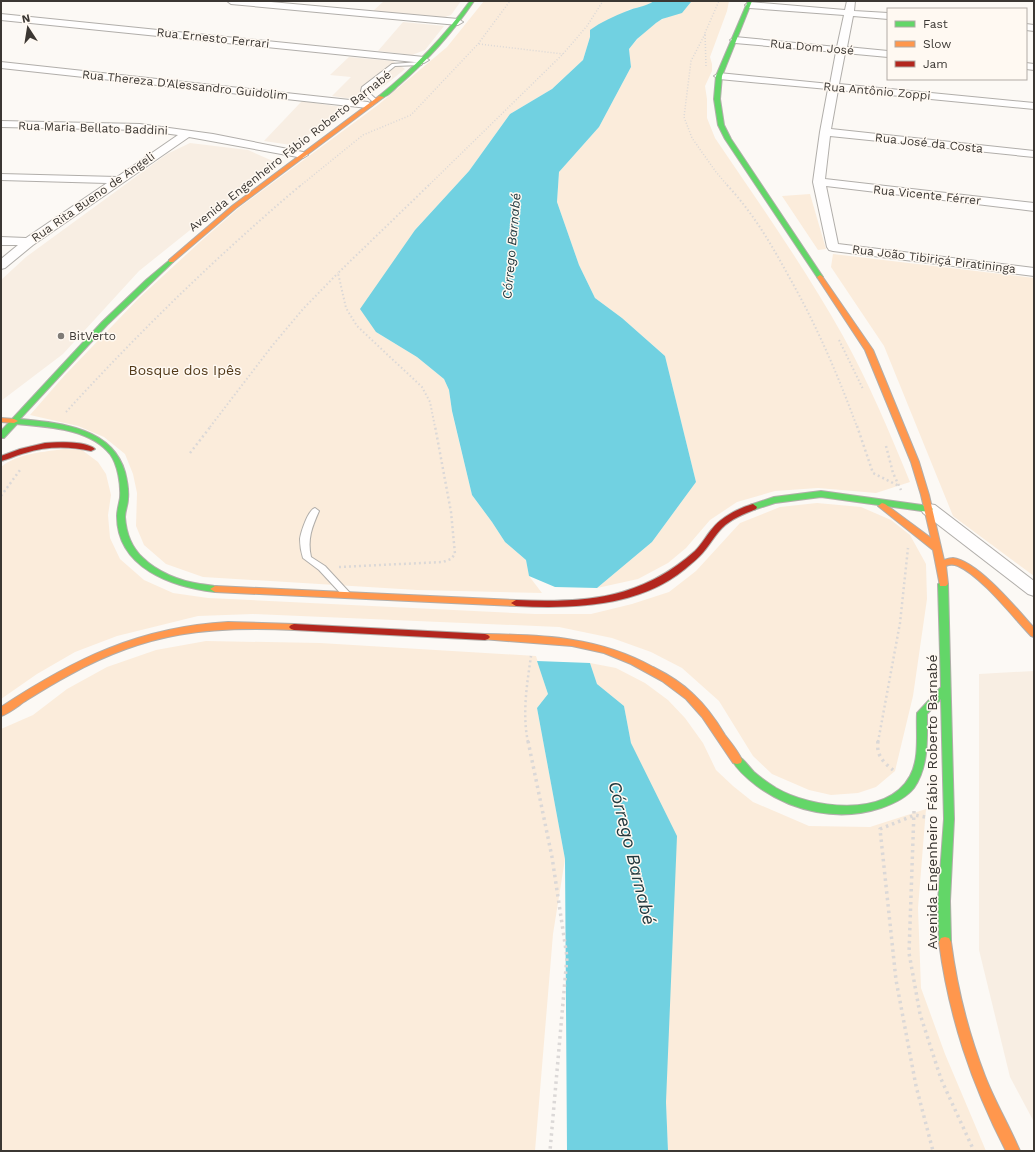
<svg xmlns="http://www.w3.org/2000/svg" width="1035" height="1152" font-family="'Work Sans',sans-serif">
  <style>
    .built { fill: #f8eee3 }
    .green { fill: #fbecdb }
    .water { fill: #71d1e1 }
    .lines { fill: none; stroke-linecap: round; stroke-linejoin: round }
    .lane-casing { stroke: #b1aeaa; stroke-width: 2 }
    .street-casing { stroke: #b1aeaa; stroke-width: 2 }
    .fast-casing { stroke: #b1aeaa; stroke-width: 2 }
    .slow-casing { stroke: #b1aeaa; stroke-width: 2 }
    .jam-casing { stroke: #b1aeaa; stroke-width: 2 }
    .path-far3 { stroke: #dbd8d7; stroke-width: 1.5; stroke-dasharray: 1 2; stroke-linecap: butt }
    .path-far2 { stroke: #dbd8d7; stroke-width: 2; stroke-dasharray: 1.5 2.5; stroke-linecap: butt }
    .path-far1 { stroke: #dbd8d7; stroke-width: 2.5; stroke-dasharray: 2 3; stroke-linecap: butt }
    .path { stroke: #dbd8d7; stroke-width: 3.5; stroke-dasharray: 2.5 4; stroke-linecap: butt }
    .lane { fill: #fffefe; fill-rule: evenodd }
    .street { fill: #fffefe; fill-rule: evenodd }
    .fast { fill: #63d668; fill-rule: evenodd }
    .slow { fill: #ff974d; fill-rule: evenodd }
    .jam { fill: #b3261e; fill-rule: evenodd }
    .poi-dot { fill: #7f7b77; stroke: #fff9f2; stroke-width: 1.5 }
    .labels { text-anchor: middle; stroke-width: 3; stroke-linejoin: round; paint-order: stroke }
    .far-street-label { font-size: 12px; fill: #3b3733; stroke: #fff9f2 }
    .far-poi-label { font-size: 12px; fill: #3b3733; stroke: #fff9f2; text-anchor: start }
    .far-water-label { font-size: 13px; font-style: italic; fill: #22383d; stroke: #fff9f2 }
    .park-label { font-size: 14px; fill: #523918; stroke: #fff9f2 }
    .street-label { font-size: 14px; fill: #3b3733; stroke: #fff9f2 }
    .near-water-label { font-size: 18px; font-style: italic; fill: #22383d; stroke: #fff9f2 }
  </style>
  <rect width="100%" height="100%" fill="#fcf9f5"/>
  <g class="built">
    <path d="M 384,1 L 461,1 L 451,15 L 442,18 L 372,12 Z"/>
    <path d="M 403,22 L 444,26 L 425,50 L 412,55 L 378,51 Z"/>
    <path d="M 349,57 L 393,61 L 405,69 L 385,85 L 359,100 L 332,96 L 351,77 L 330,75 Z"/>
    <path d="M 302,101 L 341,107 L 345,113 L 291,145 L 264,141 Z"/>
    <path d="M 190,143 L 248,150 L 275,162 L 139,271 L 63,354 L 1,401 L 1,280 L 26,257 L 167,154 Z"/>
    <path d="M 1034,671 L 1034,1122 L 1010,1077 L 979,950 L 979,674 Z"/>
  </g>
  <g class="green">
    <path d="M 484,1 L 654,1 L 646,6 L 628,10 L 590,37 L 583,60 L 552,89 L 510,114 L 469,171 L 415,230 L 376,332 L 417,357 L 444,379 L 449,390 L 452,412 L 472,495 L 492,522 L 505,542 L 526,560 L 529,576 L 542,593 L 417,590 L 203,577 L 166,564 L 144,545 L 136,526 L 137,493 L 133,474 L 125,454 L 104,437 L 78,426 L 30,415 L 64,376 L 139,298 L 200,242 L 240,207 L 378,105 L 447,47 Z"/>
    <path d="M 691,1 L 729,1 L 727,11 L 710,57 L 712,64 L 712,71 L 705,86 L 707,99 L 707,118 L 715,138 C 759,203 805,268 843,336 C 869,383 890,433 910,482 L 876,493 L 818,488 L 775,491 L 737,502 L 710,520 L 686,548 L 668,563 L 638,579 L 597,588 L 652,542 L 696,482 L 665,356 L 622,318 L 595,298 L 579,265 L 557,202 L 559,172 L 599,127 L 631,67 L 629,49 C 638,38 650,25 663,19 C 674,13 685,14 691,1 Z"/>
    <path d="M 810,194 L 826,249 L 818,250 L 782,196 Z"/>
    <path d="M 833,254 L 1034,278 L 1034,576 L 953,516 L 884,346 L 831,267 Z"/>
    <path d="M 65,449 L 82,450 L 98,462 L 106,474 L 111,495 L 108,515 L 110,538 L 120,559 L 144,580 L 173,593 L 208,598 L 535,614 L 591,614 L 632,604 L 669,592 L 696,571 L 740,523 L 780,507 L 817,503 L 861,507 L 891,520 L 910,535 L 926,564 L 927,599 L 913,696 L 895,771 L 876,787 L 858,793 L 831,795 L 809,790 L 772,774 L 753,756 L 719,701 L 682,668 L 651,652 L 612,638 L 559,627 L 253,614 L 198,616 L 117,636 L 75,652 L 37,674 L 1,699 L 1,467 C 18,453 44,452 65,449 Z"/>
    <path d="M 206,641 L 320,643 L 536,656 L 548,694 L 537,708 L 565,859 L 553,934 L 535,1151 L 1,1151 L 1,729 L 33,715 L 67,689 L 107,667 L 156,650 Z"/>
    <path d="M 590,663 L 616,668 L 645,683 L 668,700 L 685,718 L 703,743 L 716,770 L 733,786 L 753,802 L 809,826 L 870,827 L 926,809 L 918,908 L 921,988 L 945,1054 L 986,1151 L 668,1151 L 666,1102 L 631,743 L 624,706 L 597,684 Z"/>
  </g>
  <g class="water">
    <path d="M 654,1 L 691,2 L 682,13 L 662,19 L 656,23 L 637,39 L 629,49 L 631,67 L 599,127 L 559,172 L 557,202 L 579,265 L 595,298 L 622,318 L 665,356 L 696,482 L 652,542 L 597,588 L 555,587 L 529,576 L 526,560 L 505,542 L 492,522 L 472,495 L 452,411 L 449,390 L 444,379 L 417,357 L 376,332 L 360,309 L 415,230 L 469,171 L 510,114 L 552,89 L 583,60 L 590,37 L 590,30 C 601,22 614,16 627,11 C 636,7 645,7 654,1 Z"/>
    <path d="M 537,661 L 590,663 L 597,684 L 624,706 L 631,743 L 677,836 L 666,1102 L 668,1151 L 567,1151 L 565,859 L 537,708 L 548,694 Z"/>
  </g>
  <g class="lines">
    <g class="lane-casing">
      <g id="lane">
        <path d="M 419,62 L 422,64 L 421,65 L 395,66 L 367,89 L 367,91 L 377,100 L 377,102 L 373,102 L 361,91 L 362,87 L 392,64 Z"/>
        <path d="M 315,508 L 319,511 C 312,527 307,539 311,557 L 325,566 L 350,593 L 352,595 L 350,597 L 344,597 L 319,570 L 303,558 C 301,552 300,545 300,539 C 301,532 308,510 315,508 Z"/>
      </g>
    </g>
    <g class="street-casing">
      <g id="street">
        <path d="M 227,1 L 260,1 L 458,19 L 463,22 L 458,25 L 231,4 Z"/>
        <path d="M 847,1 L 855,1 L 854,11 L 888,13 L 888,19 L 853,16 L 847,47 L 888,51 L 888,57 L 845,53 L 839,84 L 1034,103 L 1034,109 L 838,90 L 831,129 L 1034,151 L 1034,157 L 830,136 L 825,179 L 1034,203 L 1034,211 L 826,186 L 838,244 L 1034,268 L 1034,276 L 833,251 L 829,250 L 827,247 L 813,182 L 820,132 L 828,89 L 719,79 L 714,76 L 719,73 L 830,84 L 836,52 L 735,43 L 730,40 L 735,37 L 837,47 L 844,15 L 749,8 L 745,5 L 749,2 L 845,10 Z"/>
        <path d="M 1,14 L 424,57 L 429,60 L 424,63 L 1,20 Z"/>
        <path d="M 1026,24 L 1034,25 L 1034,31 L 1026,30 Z"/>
        <path d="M 1,62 L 368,102 L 373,105 L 368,108 L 1,68 Z"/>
        <path d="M 1026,63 L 1034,64 L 1034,70 L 1026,69 Z"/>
        <path d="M 1,121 L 140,124 L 213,134 L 303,152 L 308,155 L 303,158 L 189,137 L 33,245 L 5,268 L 1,269 L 1,259 L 18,245 L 1,245 L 1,237 L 26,238 L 107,183 L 1,180 L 1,174 L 117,177 L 178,135 L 140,130 L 1,127 Z"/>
        <path d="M 929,504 L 935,505 L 1034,581 L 1034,596 L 1028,594 L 923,513 L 921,509 L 923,505 Z"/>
      </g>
    </g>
    <g class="fast-casing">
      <g id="fast">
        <path d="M 470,1 L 474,1 C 453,32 428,60 399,85 C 394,89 386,99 379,98 L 379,96 C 414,68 444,37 470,1 Z"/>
        <path d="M 748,1 L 752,1 L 722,76 L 720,99 L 724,125 L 731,139 L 823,277 L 822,278 L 818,278 L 817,277 L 725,139 L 718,125 L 714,99 L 716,76 Z"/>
        <path d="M 171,259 L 173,260 L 173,262 L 107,325 L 20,419 C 59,423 112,427 125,472 C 127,480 129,490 128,499 C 128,505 125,511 125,517 C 126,532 131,547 143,558 C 157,572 180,581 200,584 C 206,585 212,585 218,587 L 220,589 L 218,591 L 215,592 C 172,587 117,568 117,516 C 117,510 119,504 120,498 C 121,485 118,465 110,454 C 89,428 47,427 17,424 L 4,438 L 1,438 L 1,431 L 102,322 L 146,280 Z"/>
        <path d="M 821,491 L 929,506 L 933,509 L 929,512 L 821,497 L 775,503 L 753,510 L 749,507 L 750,505 L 774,497 Z"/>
        <path d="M 943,581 L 948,584 L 954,819 L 950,901 L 951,942 L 949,946 L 945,947 L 941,946 L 939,942 L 938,901 L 944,819 L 941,699 L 927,714 C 927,739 929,766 914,788 C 906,798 893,804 881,808 C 839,822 792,812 757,786 C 748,779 737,770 732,760 L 733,757 C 736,756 737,756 739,757 C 744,759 750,768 754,772 C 761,778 768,783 776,788 C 810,808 887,819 910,776 C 920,758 916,733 917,713 L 941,687 L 938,584 Z"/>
      </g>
    </g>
    <g class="slow-casing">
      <g id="slow">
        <path d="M 379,96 L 384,97 L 236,208 L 173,262 L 169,262 L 169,260 L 232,206 Z"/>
        <path d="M 820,275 L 822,276 L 873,350 L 919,462 L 929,495 L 944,560 C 947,559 951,558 953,558 C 978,561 1018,610 1034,628 L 1034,637 L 1031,636 C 1013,617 981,576 958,566 C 953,564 950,564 946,566 L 948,584 L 946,586 L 940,586 L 933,550 L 878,506 L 882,503 L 885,504 L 931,538 L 921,495 L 911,462 L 865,350 L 817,277 Z"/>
        <path d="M 1,418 L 14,419 L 18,421 L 14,423 L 1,422 Z"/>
        <path d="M 215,586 L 516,600 L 521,603 L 516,606 L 215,592 L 210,589 Z"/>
        <path d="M 228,622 L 294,624 L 297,625 L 299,627 L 297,629 L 294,630 C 208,626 148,632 71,674 C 56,682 41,691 27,700 C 19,705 10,713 1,716 L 1,707 C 74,659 139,627 228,622 Z"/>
        <path d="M 485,634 C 546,635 599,637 653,667 C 667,674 682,683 693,694 C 706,706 716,720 725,735 C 731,743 738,751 742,760 L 741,763 L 737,764 L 733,763 L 702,717 L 686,699 L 662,681 L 631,664 L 604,653 L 572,646 L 482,639 L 480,637 L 482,635 Z"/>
        <path d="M 945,937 L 949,938 L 951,942 C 957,988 968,1032 985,1076 C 995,1102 1009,1125 1020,1151 L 1006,1151 C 971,1083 949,1017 939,942 L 941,938 Z"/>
      </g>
    </g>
    <g class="jam-casing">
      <g id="jam">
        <path d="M 45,443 C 58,442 86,441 95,449 L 91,451 C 69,446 47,446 25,453 C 17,455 9,459 1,461 L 1,456 L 20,449 Z"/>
        <path d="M 753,504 L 757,507 L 756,509 C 744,514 731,519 722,528 C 715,535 711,543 705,550 C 700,557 692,563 685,569 C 639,607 573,609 516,606 L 511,603 L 516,600 C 586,603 641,599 695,551 C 702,544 706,536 712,529 C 721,517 739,508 753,504 Z"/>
        <path d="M 294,624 L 485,634 L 488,635 L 490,637 L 488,639 L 485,640 L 294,630 L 291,629 L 289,627 L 291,625 Z"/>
      </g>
    </g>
    <g class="path-far3">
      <path d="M 705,34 L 691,61 L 684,117 L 692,138 L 716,172 L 728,186"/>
      <path d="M 479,44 L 563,54"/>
      <path d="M 706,66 L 705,33 L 719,1"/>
      <path d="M 300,186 L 363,135 L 411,115 L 478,44 L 510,1"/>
      <path d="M 428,186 L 563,54 L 587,26 L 603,1"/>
    </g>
    <g class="path-far2">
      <path d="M 429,185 L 338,273 L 346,308 L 357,326 L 422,387 L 430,402 L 435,427"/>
      <path d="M 727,185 C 753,213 770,242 788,275 C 816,324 838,375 857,427"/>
      <path d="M 839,340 L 863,389"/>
      <path d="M 66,412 C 141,330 217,256 301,185"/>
      <path d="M 210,427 L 272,346 L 303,309 L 338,273"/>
    </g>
    <g class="path-far1">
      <path d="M 857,426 L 873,473 L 899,486"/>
      <path d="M 886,446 L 893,473 L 901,490"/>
      <path d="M 190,453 L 211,426"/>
      <path d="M 1,496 L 20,470"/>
      <path d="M 339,567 L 443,562 L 451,559 L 455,554 L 451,512 L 435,426"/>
      <path d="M 528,742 C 522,714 527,684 531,656"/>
      <path d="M 878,742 L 900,623 L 908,548"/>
    </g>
    <g class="path">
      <path d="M 528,741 L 552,857 L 567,957 L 550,1151"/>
      <path d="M 878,741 C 876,755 883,762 893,770"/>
      <path d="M 914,811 L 909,953 L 920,1014 L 941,1079 L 974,1151"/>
      <path d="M 925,817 L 915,815 L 880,829 L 896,980 L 916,1086 L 933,1151"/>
    </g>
    <use href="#lane" class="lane"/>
    <use href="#street" class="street"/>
    <use href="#fast" class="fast"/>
    <use href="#slow" class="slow"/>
    <use href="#jam" class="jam"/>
  </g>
  <circle class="poi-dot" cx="61" cy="336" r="4"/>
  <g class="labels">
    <g class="far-street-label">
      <text transform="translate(213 38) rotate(6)" y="4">Rua Ernesto Ferrari</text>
      <text transform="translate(812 47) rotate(5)" y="4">Rua Dom José</text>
      <text transform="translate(185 85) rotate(6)" y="4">Rua Thereza D'Alessandro Guidolim</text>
      <text transform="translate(877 91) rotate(5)" y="4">Rua Antônio Zoppi</text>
      <text transform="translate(93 128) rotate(2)" y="4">Rua Maria Bellato Baddini</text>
      <text transform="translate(929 143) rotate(6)" y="4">Rua José da Costa</text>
      <text transform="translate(290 151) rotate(-38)" y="4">Avenida Engenheiro Fábio Roberto Barnabé</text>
      <text transform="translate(927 195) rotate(6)" y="4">Rua Vicente Férrer</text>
      <text transform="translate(93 197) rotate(-35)" y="4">Rua Rita Bueno de Angeli</text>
      <text transform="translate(934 259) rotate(7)" y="4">Rua João Tibiriçá Piratininga</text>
    </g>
    <g class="far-poi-label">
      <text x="69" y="340">BitVerto</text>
    </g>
    <g class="far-water-label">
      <text transform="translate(511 246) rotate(-85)" y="5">Córrego Barnabé</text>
    </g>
    <g class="park-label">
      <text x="185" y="375">Bosque dos Ipês</text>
    </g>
    <g class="street-label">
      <text transform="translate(932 802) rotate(-90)" y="5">Avenida Engenheiro Fábio Roberto Barnabé</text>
    </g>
    <g class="near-water-label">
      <text transform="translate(632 853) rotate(76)" y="6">Córrego Barnabé</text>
    </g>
  </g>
  <rect width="1035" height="1152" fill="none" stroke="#3b3733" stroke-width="4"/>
  <rect x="887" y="8" width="140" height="72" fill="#fff9f2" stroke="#b1aba6"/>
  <rect x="895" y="21" width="20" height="6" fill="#63d668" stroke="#b1aba6"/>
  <text x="923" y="28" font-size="12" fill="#3b3733">Fast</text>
  <rect x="895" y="41" width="20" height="6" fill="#ff974d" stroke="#b1aba6"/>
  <text x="923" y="48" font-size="12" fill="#3b3733">Slow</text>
  <rect x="895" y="61" width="20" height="6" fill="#b3261e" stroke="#b1aba6"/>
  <text x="923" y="68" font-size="12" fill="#3b3733">Jam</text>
  <g transform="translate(28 28) rotate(348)" stroke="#fff9f2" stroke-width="3" paint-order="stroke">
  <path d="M0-3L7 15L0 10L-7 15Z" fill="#3b3733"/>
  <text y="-6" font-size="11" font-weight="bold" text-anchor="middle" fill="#3b3733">N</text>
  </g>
</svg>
